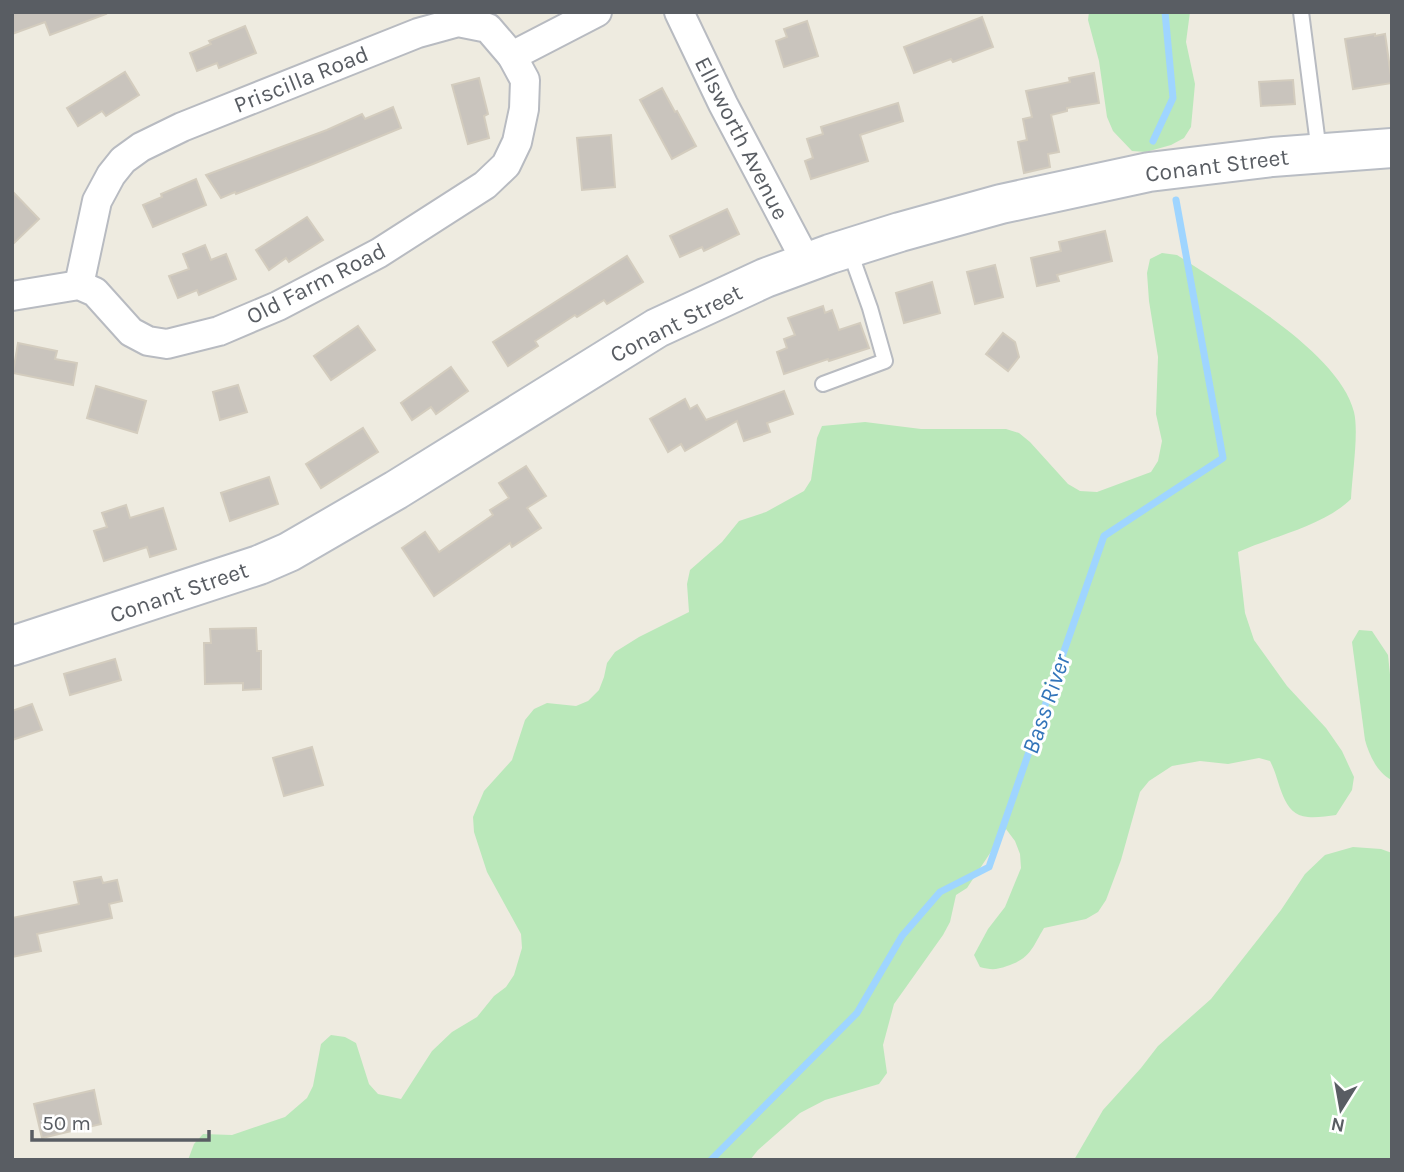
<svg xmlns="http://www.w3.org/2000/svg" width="1404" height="1172" font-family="Karla,sans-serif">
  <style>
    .green { fill: #bae8ba }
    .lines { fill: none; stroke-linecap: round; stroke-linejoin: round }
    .stream { stroke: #9fd5ff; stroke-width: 7 }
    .building { fill: #c9c4bd; stroke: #d3ccbe; stroke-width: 2 }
    .service-casing { stroke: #b8bbc1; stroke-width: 18 }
    .minor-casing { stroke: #b8bbc1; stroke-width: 32 }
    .secondary-casing { stroke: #b9bdc4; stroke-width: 42 }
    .service { stroke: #fff; stroke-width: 14 }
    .minor { stroke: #fff; stroke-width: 28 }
    .secondary { stroke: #fff; stroke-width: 38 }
    .labels { text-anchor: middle; stroke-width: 6; stroke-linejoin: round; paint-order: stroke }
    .street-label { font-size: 23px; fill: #595d63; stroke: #fff }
    .water-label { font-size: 24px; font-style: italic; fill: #3375ba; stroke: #fff }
  </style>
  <rect width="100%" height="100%" fill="#eeebe0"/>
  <g class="green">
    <path d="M 1089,12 L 1190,12 L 1186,42 L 1195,84 L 1191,127 L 1184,138 L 1171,145 L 1146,152 L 1132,151 L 1113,131 L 1107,117 L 1099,61 L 1088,20 Z"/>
    <path d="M 1162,253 L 1177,255 L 1188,262 C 1236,294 1340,354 1354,412 C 1359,433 1352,476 1351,499 C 1322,527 1273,536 1238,552 L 1245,613 L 1254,640 L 1287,686 L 1326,728 L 1342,751 L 1354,777 L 1352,790 L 1336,815 C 1327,816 1317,818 1308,817 C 1281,815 1281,781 1270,761 L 1259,758 L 1228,764 L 1200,761 L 1172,766 L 1149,781 L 1140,792 L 1121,860 L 1106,900 L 1098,912 L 1086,919 L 1044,928 C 1032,948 1031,958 1007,966 C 996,970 991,970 980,967 L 974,955 L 988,929 L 1005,907 L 1021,868 L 1020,854 L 1015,841 L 1006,829 L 967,888 L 956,895 L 950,922 L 943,935 L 894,1004 L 883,1045 L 887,1073 L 879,1084 L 825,1100 L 800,1113 L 758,1150 L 750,1160 L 188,1160 L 194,1144 L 203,1134 L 232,1135 L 285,1117 L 307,1098 L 313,1086 L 321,1044 L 331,1035 L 345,1037 L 356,1043 L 369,1084 L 378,1094 L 401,1099 L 432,1051 L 452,1032 L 477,1017 L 494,996 L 506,987 L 514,975 L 522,948 L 521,934 L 487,872 L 474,832 L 473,817 L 484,791 L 512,760 L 525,720 L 534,709 L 547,703 L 576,706 L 588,701 L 599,690 L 604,677 L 607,663 L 615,652 L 639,637 L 689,612 L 687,584 L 690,570 L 722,542 L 739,521 L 766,512 L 804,491 L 811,480 L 817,438 L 822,426 L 865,422 L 921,429 L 1006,429 L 1019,433 L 1030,442 L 1068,484 L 1080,491 L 1097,492 L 1151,472 L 1158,461 L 1162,441 L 1156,414 L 1158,357 L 1149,301 L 1147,273 L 1150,259 Z"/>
    <path d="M 1359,630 L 1372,631 L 1388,655 L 1392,694 L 1392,780 C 1378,774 1369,755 1365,740 L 1352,642 Z"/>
    <path d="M 1353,847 L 1381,849 L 1392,853 L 1392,1160 L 1074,1160 L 1103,1110 L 1141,1068 L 1158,1046 L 1211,999 L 1281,910 L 1305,874 L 1325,855 Z"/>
  </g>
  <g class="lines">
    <g class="stream">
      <path d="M 1153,141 L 1173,98 L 1165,12"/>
      <path d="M 711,1160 L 857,1013 L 902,936 L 940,892 L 989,867 L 1104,536 L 1223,458 L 1176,200"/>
    </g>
  </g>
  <g class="building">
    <path d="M 12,12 L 105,12 L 106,14 L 50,35 L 45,22 L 12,34 Z"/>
    <path d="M 982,17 L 993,47 L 953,62 L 951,59 L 914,73 L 904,47 Z"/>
    <path d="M 807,21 L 818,56 L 784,67 L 776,41 L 787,37 L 784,29 Z"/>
    <path d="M 245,26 L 256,53 L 219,68 L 217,63 L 197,71 L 190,53 L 211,44 L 209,41 Z"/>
    <path d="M 1375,34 L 1375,36 L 1385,34 L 1392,83 L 1353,89 L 1345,39 Z"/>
    <path d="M 125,72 L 139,95 L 106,116 L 102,111 L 78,126 L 67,108 Z"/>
    <path d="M 1094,73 L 1099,103 L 1067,108 L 1067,111 L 1051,115 L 1059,152 L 1048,154 L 1050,167 L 1024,173 L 1018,142 L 1027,140 L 1023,119 L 1032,117 L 1026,91 L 1070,82 L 1069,78 Z"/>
    <path d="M 479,78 L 488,114 L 484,116 L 489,138 L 468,144 L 452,85 Z"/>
    <path d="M 1293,80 L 1295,104 L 1261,106 L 1259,82 Z"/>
    <path d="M 662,88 L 675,112 L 677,111 L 696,146 L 672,159 L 640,100 Z"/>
    <path d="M 898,103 L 903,121 L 860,135 L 868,161 L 811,179 L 805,161 L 813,158 L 807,139 L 823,134 L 821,127 Z"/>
    <path d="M 393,107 L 401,128 L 313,164 L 236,194 L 235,192 L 221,198 L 206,175 L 327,130 L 362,114 L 365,119 Z"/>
    <path d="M 611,135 L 615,187 L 582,190 L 577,138 Z"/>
    <path d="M 196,179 L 206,205 L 153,227 L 143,205 L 162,197 L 161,194 Z"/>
    <path d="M 12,191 L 39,219 L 12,245 Z"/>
    <path d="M 727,209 L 739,234 L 704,251 L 702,247 L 680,257 L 670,236 Z"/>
    <path d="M 307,217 L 323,240 L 289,262 L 286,258 L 269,270 L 256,250 Z"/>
    <path d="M 1105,231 L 1112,261 L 1057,275 L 1059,281 L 1037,286 L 1031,258 L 1061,251 L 1059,242 Z"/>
    <path d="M 205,245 L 211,260 L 226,254 L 236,279 L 199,295 L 197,290 L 178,298 L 169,276 L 189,269 L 183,254 Z"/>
    <path d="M 627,256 L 643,282 L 607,304 L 604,300 L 577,317 L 575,315 L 535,341 L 538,346 L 508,366 L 493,342 Z"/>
    <path d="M 995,265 L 1003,297 L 975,304 L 967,272 Z"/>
    <path d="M 932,282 L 940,313 L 904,323 L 896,293 Z"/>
    <path d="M 823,306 L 825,313 L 832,310 L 839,330 L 860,323 L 869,348 L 829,361 L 828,359 L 784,374 L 777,352 L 787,348 L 784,339 L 795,335 L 788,318 Z"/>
    <path d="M 358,326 L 375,350 L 331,380 L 314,356 Z"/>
    <path d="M 1003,333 L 1015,342 L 1019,357 L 1008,371 L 986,354 Z"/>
    <path d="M 18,343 L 57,351 L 55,359 L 77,363 L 73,385 L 13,373 Z"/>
    <path d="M 451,367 L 468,391 L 436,414 L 431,407 L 412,420 L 401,403 Z"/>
    <path d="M 238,385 L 247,412 L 220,420 L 213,392 Z"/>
    <path d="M 96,386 L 146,401 L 137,433 L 87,418 Z"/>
    <path d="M 784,391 L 793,414 L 767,423 L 770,432 L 744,441 L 737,421 L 685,451 L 681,444 L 668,452 L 650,419 L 685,399 L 690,409 L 697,405 L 706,420 Z"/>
    <path d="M 363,428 L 378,452 L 321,488 L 306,464 Z"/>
    <path d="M 526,466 L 546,496 L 527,508 L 541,528 L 512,547 L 510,543 L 434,596 L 402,548 L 425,532 L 439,552 L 493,515 L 490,510 L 509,498 L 499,483 Z"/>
    <path d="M 269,477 L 278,504 L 230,521 L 221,493 Z"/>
    <path d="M 126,505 L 130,518 L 163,508 L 176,549 L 150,557 L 147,547 L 104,561 L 94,531 L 107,527 L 102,513 Z"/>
    <path d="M 256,628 L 257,651 L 261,651 L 261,689 L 243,690 L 243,683 L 205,684 L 204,643 L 211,643 L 210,629 Z"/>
    <path d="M 115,659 L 121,680 L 70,695 L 64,674 Z"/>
    <path d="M 32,704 L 42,730 L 12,740 L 12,711 Z"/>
    <path d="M 312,747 L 323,785 L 284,796 L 273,758 Z"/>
    <path d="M 101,877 L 103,883 L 117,880 L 122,901 L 109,904 L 112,918 L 37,934 L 41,951 L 12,957 L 12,918 L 79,904 L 74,882 Z"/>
    <path d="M 94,1090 L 101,1124 L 42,1138 L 34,1104 Z"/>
  </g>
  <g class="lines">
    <g class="service-casing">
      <g id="service">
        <path d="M 1301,12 L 1319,152"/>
        <path d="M 823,384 L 885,361 L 870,308 L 849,249"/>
      </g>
    </g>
    <g class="minor-casing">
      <g id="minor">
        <path d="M 679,12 L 723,104 L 807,263"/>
        <path d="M 79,285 L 97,201 L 111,175 L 123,160 L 141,147 L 182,127 L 418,33 L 458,22 L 488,28 L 512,56 L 597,12"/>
        <path d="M 12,296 L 79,285 L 95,292 L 131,332 L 148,341 L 167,344 L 219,331 L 278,306 L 379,253 L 485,185 L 506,165 L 517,142 L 524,109 L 525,80 L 512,56"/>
      </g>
    </g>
    <g class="secondary-casing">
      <path id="secondary" d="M 12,646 L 259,565 L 289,552 L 396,490 L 657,328 L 765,278 L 830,254 L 900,232 L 1001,204 L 1149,172 L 1272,157 L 1392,148"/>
    </g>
    <use href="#service" class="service"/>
    <use href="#minor" class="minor"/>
    <use href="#secondary" class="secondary"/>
  </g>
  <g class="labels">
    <g class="street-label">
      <text transform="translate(301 79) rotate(-22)" y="8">Priscilla Road</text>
      <text transform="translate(742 138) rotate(63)" y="8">Ellsworth Avenue</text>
      <text transform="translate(1217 165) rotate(-7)" y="8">Conant Street</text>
      <text transform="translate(316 283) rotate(-27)" y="8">Old Farm Road</text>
      <text transform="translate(676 323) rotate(-27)" y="8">Conant Street</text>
      <text transform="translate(179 592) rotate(-19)" y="8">Conant Street</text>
    </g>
    <g class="water-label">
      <text transform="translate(1046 704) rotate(-71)" y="8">Bass River</text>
    </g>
  </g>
  <rect width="1404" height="1172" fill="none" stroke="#595d63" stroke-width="28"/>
  <g transform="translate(1341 1109) rotate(191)" stroke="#ffffff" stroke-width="5" paint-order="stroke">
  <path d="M0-5L12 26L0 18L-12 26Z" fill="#595d63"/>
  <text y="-10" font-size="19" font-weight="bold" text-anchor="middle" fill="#595d63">N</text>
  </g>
  <path d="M32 1130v10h177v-10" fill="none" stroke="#595d63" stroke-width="3.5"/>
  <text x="42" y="1130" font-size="21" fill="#595d63" stroke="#ffffff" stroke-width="5" paint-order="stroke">50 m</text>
</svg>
